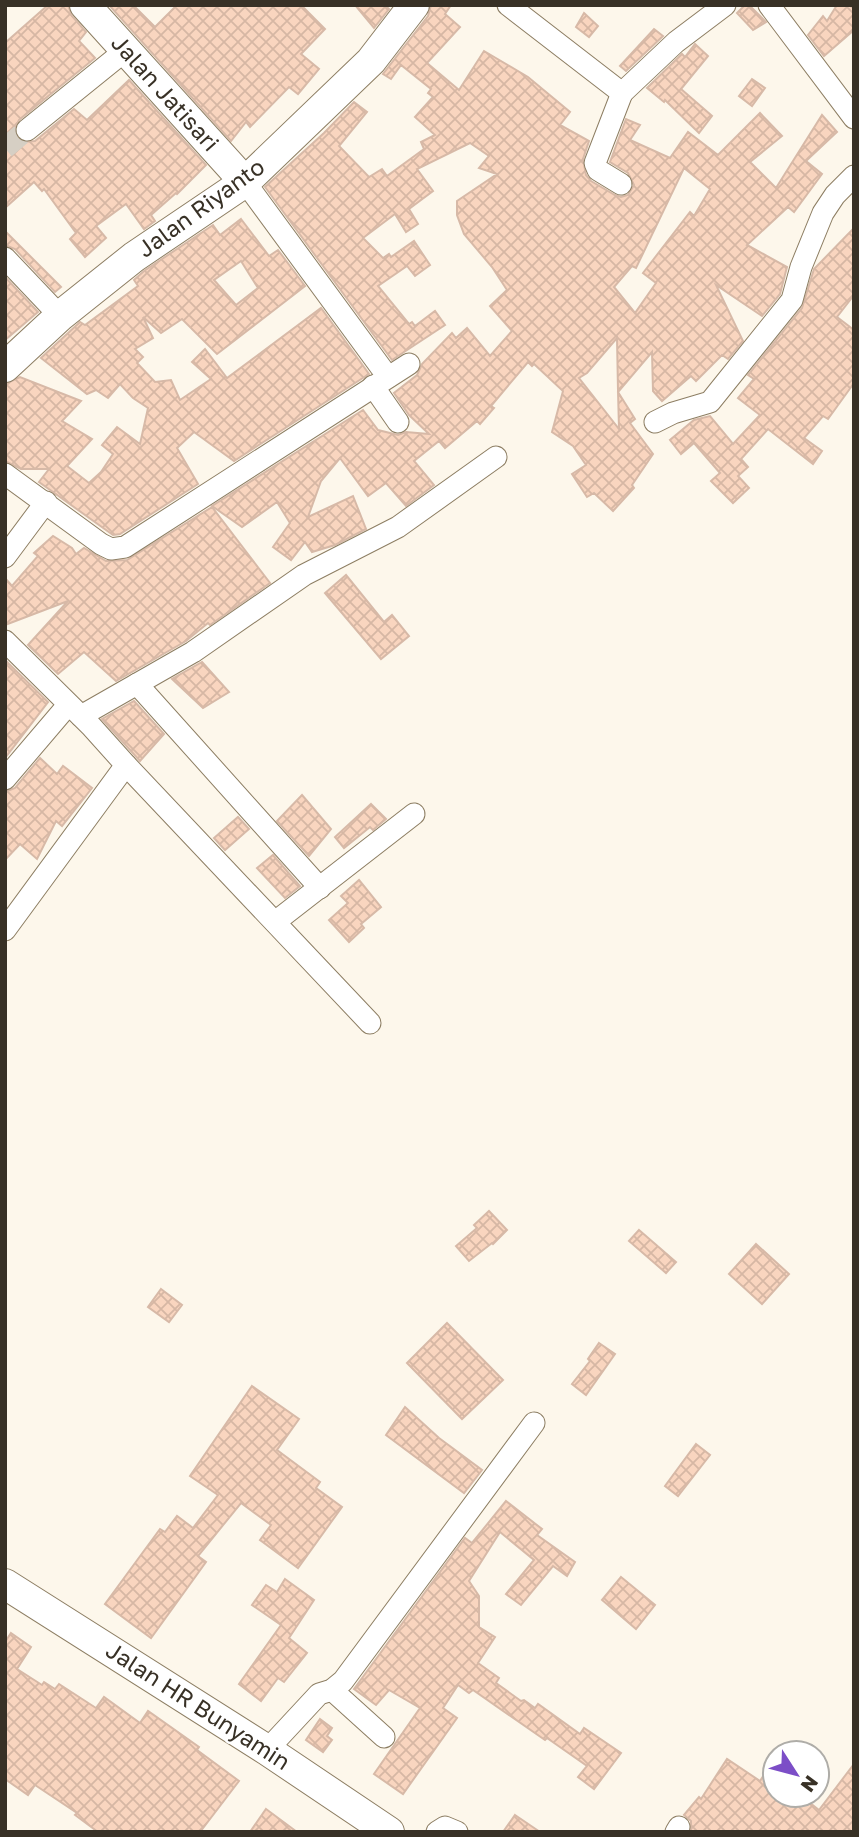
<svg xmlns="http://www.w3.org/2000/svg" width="859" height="1837" font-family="'Golos Text',sans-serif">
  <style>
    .building { fill: url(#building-cross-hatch); stroke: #d7b9a7; stroke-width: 2; fill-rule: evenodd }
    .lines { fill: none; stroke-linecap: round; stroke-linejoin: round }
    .street-tunnel { stroke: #d6cfc4; stroke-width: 21; stroke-dasharray: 21 10; stroke-linecap: butt }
    .street-casing { stroke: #8d7e63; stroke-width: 23 }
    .secondary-casing { stroke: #8d7e63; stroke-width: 32 }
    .street { stroke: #fff; stroke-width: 21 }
    .secondary { stroke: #fff; stroke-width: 30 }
    .labels { text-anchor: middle; stroke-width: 5; stroke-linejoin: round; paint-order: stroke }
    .street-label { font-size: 23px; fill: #383126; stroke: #fff }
  </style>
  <defs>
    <pattern id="building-cross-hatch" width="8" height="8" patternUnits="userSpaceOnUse" patternTransform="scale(1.75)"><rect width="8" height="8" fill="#f9d5bf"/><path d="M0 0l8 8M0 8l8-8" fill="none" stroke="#d6b7a4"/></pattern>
  </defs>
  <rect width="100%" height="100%" fill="#fdf7eb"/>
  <g class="building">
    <path d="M 48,5 L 68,5 L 72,16 L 86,32 L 79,41 L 95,58 L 19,120 L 14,131 L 17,139 L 23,142 L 35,141 L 74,109 L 87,120 L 129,80 L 206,165 L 177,194 L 176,193 L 151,215 L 155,221 L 144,229 L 126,204 L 96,226 L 106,238 L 85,257 L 70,239 L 76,233 L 44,189 L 42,191 L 34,182 L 5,208 L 5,43 Z"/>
    <path d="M 109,5 L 133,5 L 155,27 L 177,5 L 301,5 L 325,29 L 301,54 L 319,69 L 298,94 L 289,87 L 250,127 L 246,122 L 231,141 Z"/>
    <path d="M 355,5 L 385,5 L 389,9 L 374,28 Z"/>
    <path d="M 431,5 L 451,5 L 445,14 L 460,27 L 427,63 L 459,90 L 484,51 L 528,77 L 570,112 L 560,125 L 589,141 L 583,159 L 586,175 L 591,181 L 615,195 L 621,197 L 628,195 L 634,185 L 628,173 L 610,162 L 626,119 L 640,125 L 630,140 L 670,158 L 688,132 L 718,155 L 760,113 L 782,136 L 750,162 L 776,188 L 822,115 L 837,132 L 806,161 L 822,174 L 794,212 L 788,207 L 747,245 L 787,267 L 780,294 L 762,316 L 716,285 L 743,341 L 728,359 L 722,355 L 696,381 L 691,376 L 662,401 L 653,391 L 652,352 L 618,392 L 635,419 L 630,423 L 653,454 L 632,485 L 634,488 L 613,511 L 594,493 L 587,497 L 572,474 L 586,465 L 573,446 L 552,432 L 563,391 L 534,364 L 532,366 L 528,362 L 491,406 L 494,408 L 480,424 L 477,421 L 445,448 L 439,441 L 414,461 L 434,485 L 406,506 L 386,483 L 368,496 L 340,458 L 321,481 L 308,517 L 353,496 L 366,529 L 335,545 L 312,552 L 305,542 L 291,560 L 273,547 L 290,523 L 277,502 L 242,527 L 212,506 L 363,410 L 378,430 L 398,435 L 406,432 L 429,434 L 409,415 L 394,393 L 417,375 L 422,364 L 452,333 L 456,338 L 467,328 L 490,356 L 512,331 L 490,306 L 507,290 L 492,267 L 464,234 L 457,215 L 457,201 L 497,174 L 479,168 L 489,156 L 470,143 L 417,169 L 433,191 L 409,209 L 418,224 L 406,232 L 395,214 L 363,238 L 383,258 L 389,254 L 391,257 L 414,241 L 430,265 L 415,276 L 407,266 L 378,286 L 409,324 L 412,322 L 415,326 L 435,311 L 445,325 L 392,360 L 265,187 L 324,133 L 354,102 L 367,112 L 339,146 L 369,177 L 382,169 L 387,176 L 424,149 L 421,142 L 435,135 L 415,117 L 433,97 L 428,93 L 431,89 L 401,65 L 391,79 L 383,74 L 428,16 ZM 684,168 L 710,189 L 694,216 L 690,212 L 643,273 L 656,283 L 635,313 L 614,287 L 632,266 L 636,268 ZM 617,338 L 618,391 L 619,429 L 579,378 L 587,373 Z"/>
    <path d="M 745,5 L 749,5 L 766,22 L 753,30 L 737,13 Z"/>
    <path d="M 837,5 L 849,5 L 854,9 L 854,30 L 824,56 L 808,35 L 823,16 L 827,21 Z"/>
    <path d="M 584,13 L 598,26 L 589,37 L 576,27 Z"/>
    <path d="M 654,29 L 663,36 L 626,71 L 620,66 Z"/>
    <path d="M 695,44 L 708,56 L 681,89 L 712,116 L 699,133 L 665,100 L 664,102 L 647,88 L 682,54 L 685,57 Z"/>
    <path d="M 752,79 L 765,88 L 752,106 L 739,96 Z"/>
    <path d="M 241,219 L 269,256 L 278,250 L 305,286 L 217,354 L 182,319 L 161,333 L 143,317 L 153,338 L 135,349 L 143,357 L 137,363 L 155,382 L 171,380 L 180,400 L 211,379 L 192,362 L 205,349 L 227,378 L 321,308 L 369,374 L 234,461 L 194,432 L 177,448 L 198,484 L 120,534 L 113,535 L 39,482 L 49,469 L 21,469 L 5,461 L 5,384 L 20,377 L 81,401 L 62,421 L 92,439 L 67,466 L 89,483 L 101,472 L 113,454 L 102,445 L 117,427 L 140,444 L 148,408 L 133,398 L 120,384 L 108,398 L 96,390 L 87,394 L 41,358 L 80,322 L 85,325 L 138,286 L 134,280 L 144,271 L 213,225 L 220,235 ZM 241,261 L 258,288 L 236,305 L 214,280 Z"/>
    <path d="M 854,228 L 854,295 L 837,317 L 854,330 L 854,383 L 828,419 L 823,416 L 804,438 L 822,451 L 813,464 L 768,429 L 741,459 L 748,467 L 738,476 L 749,488 L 733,503 L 711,481 L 720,473 L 694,443 L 681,454 L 670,440 L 694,420 L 710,416 L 733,444 L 760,415 L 738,398 L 754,379 L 748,375 L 802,308 L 814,269 Z"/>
    <path d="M 5,231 L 61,287 L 55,292 L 15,249 L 5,245 Z"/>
    <path d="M 5,277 L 38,312 L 5,340 Z"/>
    <path d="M 212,507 L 270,583 L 210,625 L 208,623 L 186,641 L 116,681 L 84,652 L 58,674 L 28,645 L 68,601 L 5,625 L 5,578 L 12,586 L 38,556 L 34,553 L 53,536 L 72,548 L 76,554 L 84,548 L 106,561 L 127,560 Z"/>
    <path d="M 346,575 L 384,622 L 392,615 L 409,636 L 381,659 L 325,593 Z"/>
    <path d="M 5,660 L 48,702 L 5,758 Z"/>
    <path d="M 202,662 L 229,692 L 203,708 L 172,679 Z"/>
    <path d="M 134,701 L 164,734 L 140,761 L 102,719 Z"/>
    <path d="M 40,758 L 57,774 L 63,766 L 92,788 L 62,826 L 56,821 L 37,859 L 20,844 L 5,860 L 5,792 L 15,788 Z"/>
    <path d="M 302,795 L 331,829 L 309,856 L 277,821 Z"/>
    <path d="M 371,804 L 386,819 L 373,830 L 370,827 L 344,848 L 335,837 Z"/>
    <path d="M 238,817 L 249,829 L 225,850 L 214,838 Z"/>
    <path d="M 273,855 L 300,886 L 285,898 L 257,868 Z"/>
    <path d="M 359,880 L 381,907 L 361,924 L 364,928 L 349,942 L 329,920 L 348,903 L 341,896 Z"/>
    <path d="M 489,1211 L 507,1230 L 493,1244 L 492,1243 L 469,1261 L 456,1246 L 477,1228 L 474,1225 Z"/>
    <path d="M 639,1230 L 676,1262 L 666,1273 L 629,1241 Z"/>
    <path d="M 756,1244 L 789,1274 L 762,1304 L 729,1274 Z"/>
    <path d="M 161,1289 L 182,1305 L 169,1322 L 148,1307 Z"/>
    <path d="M 447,1323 L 503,1380 L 462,1419 L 407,1363 Z"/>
    <path d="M 599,1343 L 615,1354 L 586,1395 L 572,1384 L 590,1361 L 588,1359 Z"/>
    <path d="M 252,1386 L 299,1419 L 277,1450 L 320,1482 L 316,1488 L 342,1507 L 298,1568 L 260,1540 L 271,1525 L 241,1503 L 198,1556 L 206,1562 L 151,1638 L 105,1604 L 160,1529 L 165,1532 L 177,1516 L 193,1528 L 218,1495 L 190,1476 Z"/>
    <path d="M 405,1407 L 439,1438 L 482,1470 L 464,1493 L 386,1435 Z"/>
    <path d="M 696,1444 L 710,1455 L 678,1496 L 665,1486 Z"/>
    <path d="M 506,1501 L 542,1529 L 537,1535 L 575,1562 L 567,1576 L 553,1566 L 521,1605 L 506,1594 L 534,1560 L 500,1532 L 469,1581 L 479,1596 L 479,1627 L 495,1637 L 478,1663 L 499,1678 L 496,1683 L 521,1701 L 524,1700 L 535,1708 L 538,1704 L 580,1734 L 584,1728 L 621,1753 L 594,1789 L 578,1777 L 587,1766 L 547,1738 L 545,1740 L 473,1690 L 469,1693 L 458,1685 L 443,1708 L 457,1718 L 403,1794 L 374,1774 L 420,1708 L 389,1690 L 376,1705 L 354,1689 L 465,1538 L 472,1543 Z"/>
    <path d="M 621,1577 L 655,1605 L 636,1629 L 602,1600 Z"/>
    <path d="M 285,1579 L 314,1600 L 289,1638 L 307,1653 L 284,1682 L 278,1678 L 261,1701 L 239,1684 L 281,1625 L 252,1605 L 266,1585 L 277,1592 Z"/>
    <path d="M 11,1633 L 31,1647 L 17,1669 L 42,1685 L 44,1682 L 55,1689 L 59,1684 L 96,1708 L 104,1697 L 140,1723 L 148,1711 L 199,1747 L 197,1750 L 239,1781 L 200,1832 L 98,1832 L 75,1815 L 77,1813 L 35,1785 L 28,1795 L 5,1779 L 5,1642 Z"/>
    <path d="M 320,1719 L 332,1728 L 327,1736 L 332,1740 L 323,1752 L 306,1740 Z"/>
    <path d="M 775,1758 L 775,1795 L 800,1795 L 819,1810 L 854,1764 L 854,1832 L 691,1832 L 691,1821 L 684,1815 L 699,1797 L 701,1799 L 727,1759 L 760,1781 Z"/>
    <path d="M 266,1809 L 297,1832 L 250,1832 Z"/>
    <path d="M 515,1815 L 540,1832 L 503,1832 Z"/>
  </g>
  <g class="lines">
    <path class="street-tunnel" d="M 5,148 L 27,130"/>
    <g class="street-casing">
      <g id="street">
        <path d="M 508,5 L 622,93 L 676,42 L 725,5"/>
        <path d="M 769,5 L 854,118"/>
        <path d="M 27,130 L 126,50"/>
        <path d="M 245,182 L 388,377"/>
        <path d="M 621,184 L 598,170 L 595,163 L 622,93"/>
        <path d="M 5,258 L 60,316"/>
        <path d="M 373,386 L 398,422"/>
        <path d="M 655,422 L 673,413 L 710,402 L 792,300 L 801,267 L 823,213 L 835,195 L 854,176"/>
        <path d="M 5,474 L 101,544 L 111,549 L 125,547 L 409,364"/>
        <path d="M 5,557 L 46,502"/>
        <path d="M 5,641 L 91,726 L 126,765 L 5,930"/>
        <path d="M 137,684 L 320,888"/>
        <path d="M 81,716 L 193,652 L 304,575 L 398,527 L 496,457"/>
        <path d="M 126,765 L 370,1023"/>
        <path d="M 5,779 L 68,705"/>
        <path d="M 275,922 L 414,814"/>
        <path d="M 332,1690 L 384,1737"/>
        <path d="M 267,1750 L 319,1694 L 332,1690 L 343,1681 L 534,1423"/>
        <path d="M 437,1832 L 445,1827 L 457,1832"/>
        <path d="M 676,1832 L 679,1827"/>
      </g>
    </g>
    <g class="secondary-casing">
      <g id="secondary">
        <path d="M 85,5 L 245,182"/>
        <path d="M 5,367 L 60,316 L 134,257 L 245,182 L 371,61 L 414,5"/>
        <path d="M 5,1584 L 267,1750 L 389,1832"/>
      </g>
    </g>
    <use href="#street" class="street"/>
    <use href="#secondary" class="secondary"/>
  </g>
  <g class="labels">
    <g class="street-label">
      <text transform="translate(165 93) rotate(48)" y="8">Jalan Jatisari</text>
      <text transform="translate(201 208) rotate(-36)" y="8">Jalan Riyanto</text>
      <text transform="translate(198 1706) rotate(33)" y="8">Jalan HR Bunyamin</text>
    </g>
  </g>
  <rect width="859" height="1837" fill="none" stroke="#383126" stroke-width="14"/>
  <g transform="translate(796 1774) rotate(126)"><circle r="33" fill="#ffffff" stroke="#afada8" stroke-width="2"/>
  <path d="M0-5L12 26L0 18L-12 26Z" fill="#7c4ec7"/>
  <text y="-10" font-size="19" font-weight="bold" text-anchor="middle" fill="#383126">N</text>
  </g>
</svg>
